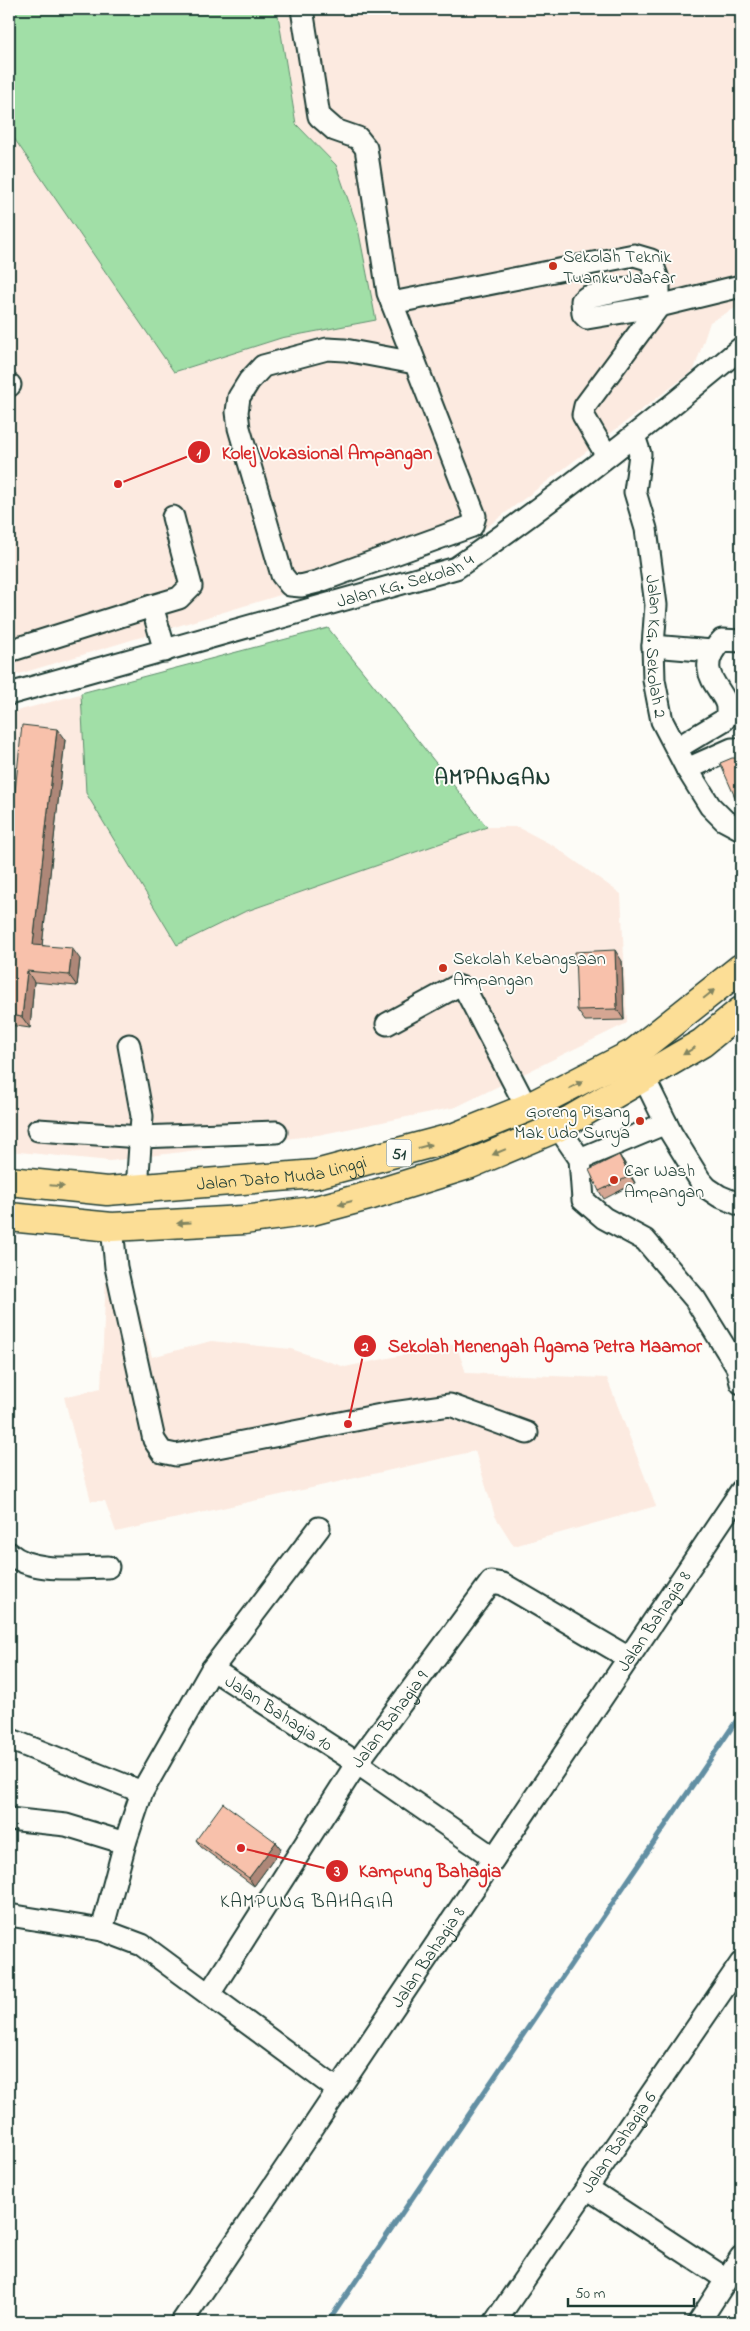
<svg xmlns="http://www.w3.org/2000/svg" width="750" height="2331" font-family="'Indie Flower',sans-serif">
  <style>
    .built { fill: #fceae0 }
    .green { fill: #a1dfa7; stroke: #608e6e }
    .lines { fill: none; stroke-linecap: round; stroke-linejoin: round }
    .stream { stroke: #628fa3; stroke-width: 5 }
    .minor-casing { stroke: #1f3d34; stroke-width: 25 }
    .highway-casing { stroke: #1f3d34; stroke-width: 31 }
    .minor { stroke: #fdfcf7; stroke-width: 21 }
    .highway { stroke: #fcde96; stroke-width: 28 }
    .wall { fill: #d5a693; stroke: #1f3d34 }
    .shaded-wall { fill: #ae8778; stroke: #1f3d34 }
    .building { fill: #f8c1ab; stroke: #1f3d34 }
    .oneway { fill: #828560 }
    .poi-dot { fill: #c8321e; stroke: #fdfcf7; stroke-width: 2 }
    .labels { text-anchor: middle; stroke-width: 4; stroke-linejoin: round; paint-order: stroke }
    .shield { fill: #fdfcf7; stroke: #62766e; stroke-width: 1 }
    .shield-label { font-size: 16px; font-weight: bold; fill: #1f3d34 }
    .poi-label { font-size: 18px; fill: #1f3d34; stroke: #fdfcf7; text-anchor: start }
    .street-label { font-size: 18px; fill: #1f3d34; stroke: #fdfcf7 }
    .neighbourhood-label { font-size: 19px; letter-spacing: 1px; fill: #1f3d34; stroke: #fdfcf7 }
    .district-label { font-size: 22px; font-weight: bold; letter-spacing: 1px; fill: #1f3d34; stroke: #fdfcf7 }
    .leader { fill: none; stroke: #d62828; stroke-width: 2 }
    .callout-dot { fill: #d62828; stroke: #fdfcf7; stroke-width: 2 }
    .mark-label { font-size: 15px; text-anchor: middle; font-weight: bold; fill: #fff }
    .callout-label { font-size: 19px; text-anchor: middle; font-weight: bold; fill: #d62828; stroke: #fdfcf7; stroke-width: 4; stroke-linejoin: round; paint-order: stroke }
  </style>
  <rect width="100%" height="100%" fill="#fdfcf7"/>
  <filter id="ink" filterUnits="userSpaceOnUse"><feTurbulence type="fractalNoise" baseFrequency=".02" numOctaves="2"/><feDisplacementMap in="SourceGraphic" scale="10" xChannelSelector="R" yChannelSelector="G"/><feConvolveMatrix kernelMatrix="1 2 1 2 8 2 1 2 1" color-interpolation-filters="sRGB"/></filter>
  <g filter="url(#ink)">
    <g class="built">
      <path d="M 277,9 L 741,9 L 741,305 L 710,322 L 694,370 L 475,536 L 9,677 L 9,131 L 175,372 L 281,338 L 375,320 L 358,228 L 336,165 L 296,124 Z"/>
      <path d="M 328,628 L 487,827 L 518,827 L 554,846 L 621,894 L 627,1023 L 456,1107 L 318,1135 L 110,1161 L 9,1151 L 9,713 Z"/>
      <path d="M 107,1253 L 123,1256 L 152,1357 L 211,1341 L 291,1349 L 345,1367 L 456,1344 L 466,1373 L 607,1378 L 656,1506 L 514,1546 L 495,1516 L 475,1451 L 116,1532 L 105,1501 L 91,1501 L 64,1397 L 101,1388 Z"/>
    </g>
    <g class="green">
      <path d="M 9,9 L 277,9 L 296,124 L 336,165 L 358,228 L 376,320 L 281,338 L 174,372 L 9,131 Z"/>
      <path d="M 328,628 L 487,827 L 244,912 L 177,945 L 86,793 L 81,693 Z"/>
    </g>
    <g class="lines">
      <path class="stream" d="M 328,2322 L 741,1714"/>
      <g class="minor-casing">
        <g id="minor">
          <path d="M 302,9 L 319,116 L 335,130 L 358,138 L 366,148 L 388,293 L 475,516 L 472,526 L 317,582 L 301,586 L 290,585 L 282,575 L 239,428 L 237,412 L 239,397 L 249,381 L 263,366 L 327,349 L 345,350 L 415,363"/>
          <path d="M 392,303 L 634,255 L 651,260 L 659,282 L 659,306 L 587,318 L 583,314 L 582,301 L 587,297 L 659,282"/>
          <path d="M 9,386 L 10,385"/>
          <path id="s1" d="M 634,436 L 640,454 L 635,492 L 646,529 L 656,605 L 653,646 L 654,680 L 662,721 L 687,769 L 710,806 L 724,820 L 741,829"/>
          <path d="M 607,456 L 583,415 L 585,406 L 659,306 L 741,286"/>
          <path d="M 152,606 L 179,598 L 191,586 L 173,517"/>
          <path d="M 653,646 L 712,651"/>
          <path d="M 9,651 L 152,606 L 165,651"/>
          <path id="s2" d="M 9,694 L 456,568 C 555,500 649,425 741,348"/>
          <path d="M 677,748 L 724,720 C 741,693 684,679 722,640 L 741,641"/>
          <path d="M 687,769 L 732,749 L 741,749"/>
          <path d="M 387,1024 L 457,986 L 465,989 L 527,1108"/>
          <path d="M 129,1045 L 142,1116 L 137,1189"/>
          <path d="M 644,1078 L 671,1133 L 700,1180 L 707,1188 L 719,1196 L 741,1205"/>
          <path d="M 558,1127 L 580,1159 L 583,1200 L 604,1218 L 645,1240 L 695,1299 L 737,1367 L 741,1383"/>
          <path d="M 38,1130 L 140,1137 L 276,1132"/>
          <path d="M 580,1159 L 666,1123"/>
          <path d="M 112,1227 L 116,1267 L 154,1440 L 162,1452 L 176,1455 L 386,1414 L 450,1405 L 527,1433"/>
          <path d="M 9,1553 C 32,1574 79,1567 108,1567"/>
          <path id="s3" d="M 212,1669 L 357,1763 L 494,1858"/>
          <path d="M 9,1739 L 142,1792"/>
          <path d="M 9,1819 L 66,1825 L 125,1843"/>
          <path d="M 9,1915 L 102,1930 L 142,1945 L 338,2090"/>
          <path d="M 102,1930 L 125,1843 L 142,1792 L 212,1669 L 319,1528"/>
          <path id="s4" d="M 209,1994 L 357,1763 L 491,1582 L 503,1584 L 629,1658"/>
          <path d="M 587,2188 L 726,2279"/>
          <path id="s5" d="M 182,2322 L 741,1491"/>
          <path id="s6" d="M 495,2322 L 741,1963"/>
          <path d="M 699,2322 L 741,2257"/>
        </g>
      </g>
      <g class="highway-casing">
        <g id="highway">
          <path id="s7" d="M 9,1181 L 107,1191 L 316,1174 L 455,1137 L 527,1108 L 634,1053 L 741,968"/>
          <path d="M 9,1217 L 112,1227 L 244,1220 L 312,1211 L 372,1195 L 468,1165 L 558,1127 L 702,1043 L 741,1011"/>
        </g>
      </g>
      <use href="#minor" class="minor"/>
      <use href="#highway" class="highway"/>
    </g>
    <g class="wall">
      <path d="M 65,740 L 42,945 L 80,959 L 77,986 L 34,982 L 30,1028 L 9,1025 L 9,849 Z"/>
      <path d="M 622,961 L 624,1020 L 585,1021 L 577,1010 Z"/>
      <path d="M 619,1155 L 624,1162 L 635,1183 L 604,1199 L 599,1191 Z"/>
      <path d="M 196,1840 L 276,1842 L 281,1849 L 254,1886 L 201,1847 Z"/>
    </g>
    <g class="shaded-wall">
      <path d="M 57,729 L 65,740 L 41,955 L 33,945 Z"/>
      <path d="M 72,948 L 80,959 L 77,986 L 69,975 Z"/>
      <path d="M 615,950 L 622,961 L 624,1020 L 617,1009 Z"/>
      <path d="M 27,971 L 34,982 L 30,1028 L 22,1017 Z"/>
      <path d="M 619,1155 L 624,1162 L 635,1183 L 630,1176 Z"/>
      <path d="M 276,1842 L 281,1849 L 254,1886 L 249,1878 Z"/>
    </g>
    <g class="building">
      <path d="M 22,725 L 57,729 L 33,945 L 72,948 L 69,975 L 27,971 L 22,1017 L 9,1015 L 9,849 Z"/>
      <path d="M 732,758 L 738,758 L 741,764 L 741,802 L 738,804 L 720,763 Z"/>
      <path d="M 615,950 L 617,1009 L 577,1010 L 575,952 Z"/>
      <path d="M 619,1155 L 630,1176 L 599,1191 L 589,1170 Z"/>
      <path d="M 223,1803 L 276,1842 L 249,1878 L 196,1840 Z"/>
    </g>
    <defs><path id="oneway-solid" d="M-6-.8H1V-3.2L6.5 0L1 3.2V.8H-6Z" transform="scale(1.25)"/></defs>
    <g class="oneway">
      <use href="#oneway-solid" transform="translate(709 994) rotate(-39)"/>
      <use href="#oneway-solid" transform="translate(689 1051) rotate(149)"/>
      <use href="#oneway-solid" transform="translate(576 1085) rotate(-26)"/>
      <use href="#oneway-solid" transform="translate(425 1146) rotate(-15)"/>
      <use href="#oneway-solid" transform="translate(499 1152) rotate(157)"/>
      <use href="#oneway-solid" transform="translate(57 1186) rotate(5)"/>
      <use href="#oneway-solid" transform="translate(345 1203) rotate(165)"/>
      <use href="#oneway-solid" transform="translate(184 1223) rotate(177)"/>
    </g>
  </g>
  <g class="poi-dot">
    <circle cx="553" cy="266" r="5"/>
    <circle cx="443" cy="968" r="5"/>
    <circle cx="640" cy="1121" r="5"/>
    <circle cx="614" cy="1180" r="5"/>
  </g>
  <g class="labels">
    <rect class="shield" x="386.5" y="1139.5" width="25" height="27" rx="4"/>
    <g class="shield-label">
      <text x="399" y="1159">51</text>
    </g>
    <g class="poi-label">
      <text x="563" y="262">Sekolah Teknik<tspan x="563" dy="21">Tuanku Jaafar</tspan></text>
      <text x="453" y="964">Sekolah Kebangsaan<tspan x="453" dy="21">Ampangan</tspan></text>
      <text x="630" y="1117" text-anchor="end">Goreng Pisang<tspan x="630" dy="21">Mak Udo Surya</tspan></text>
      <text x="624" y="1176">Car Wash<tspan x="624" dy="21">Ampangan</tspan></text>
    </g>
    <g class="street-label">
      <text dy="6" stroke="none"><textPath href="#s2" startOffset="412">Jalan KG. Sekolah 4</textPath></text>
      <text dy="6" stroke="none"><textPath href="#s1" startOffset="214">Jalan KG. Sekolah 2</textPath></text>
      <text dy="6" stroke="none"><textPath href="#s7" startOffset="274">Jalan Dato Muda Linggi</textPath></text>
      <text dy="6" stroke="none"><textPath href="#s5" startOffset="845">Jalan Bahagia 8</textPath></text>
      <text dy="6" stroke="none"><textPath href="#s3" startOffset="80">Jalan Bahagia 10</textPath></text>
      <text dy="6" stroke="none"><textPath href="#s4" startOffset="329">Jalan Bahagia 9</textPath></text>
      <text dy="6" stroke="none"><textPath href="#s5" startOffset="440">Jalan Bahagia 8</textPath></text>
      <text dy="6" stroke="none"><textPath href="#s6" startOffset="218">Jalan Bahagia 6</textPath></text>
    </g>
    <g class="neighbourhood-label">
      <text x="307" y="1907">KAMPUNG BAHAGIA</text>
    </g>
    <g class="district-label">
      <text x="493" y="784">AMPANGAN</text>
    </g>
  </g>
  <path class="leader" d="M118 484L199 452M348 1424L365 1346M241 1848L337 1871"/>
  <g class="callout-dot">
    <circle cx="118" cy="484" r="5"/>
    <circle cx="348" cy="1424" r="5"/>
    <circle cx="241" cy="1848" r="5"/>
    <circle cx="199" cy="452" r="12"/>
    <circle cx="365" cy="1346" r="12"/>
    <circle cx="337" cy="1871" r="12"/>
  </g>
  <g class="mark-label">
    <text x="199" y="458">1</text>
    <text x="365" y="1351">2</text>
    <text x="337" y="1876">3</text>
  </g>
  <g class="callout-label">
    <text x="327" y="459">Kolej Vokasional Ampangan</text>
    <text x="545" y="1352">Sekolah Menengah Agama Petra Maamor</text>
    <text x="430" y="1877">Kampung Bahagia</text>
  </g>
  <rect width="750" height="2331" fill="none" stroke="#fdfcf7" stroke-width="30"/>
  <rect x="15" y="15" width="720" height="2301" fill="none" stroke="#1f3d34" stroke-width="2" filter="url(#ink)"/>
  <path d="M568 2298v8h126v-8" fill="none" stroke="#1f3d34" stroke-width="2.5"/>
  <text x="575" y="2298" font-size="15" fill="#1f3d34" stroke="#fdfcf7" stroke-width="4" paint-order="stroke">50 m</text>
</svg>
